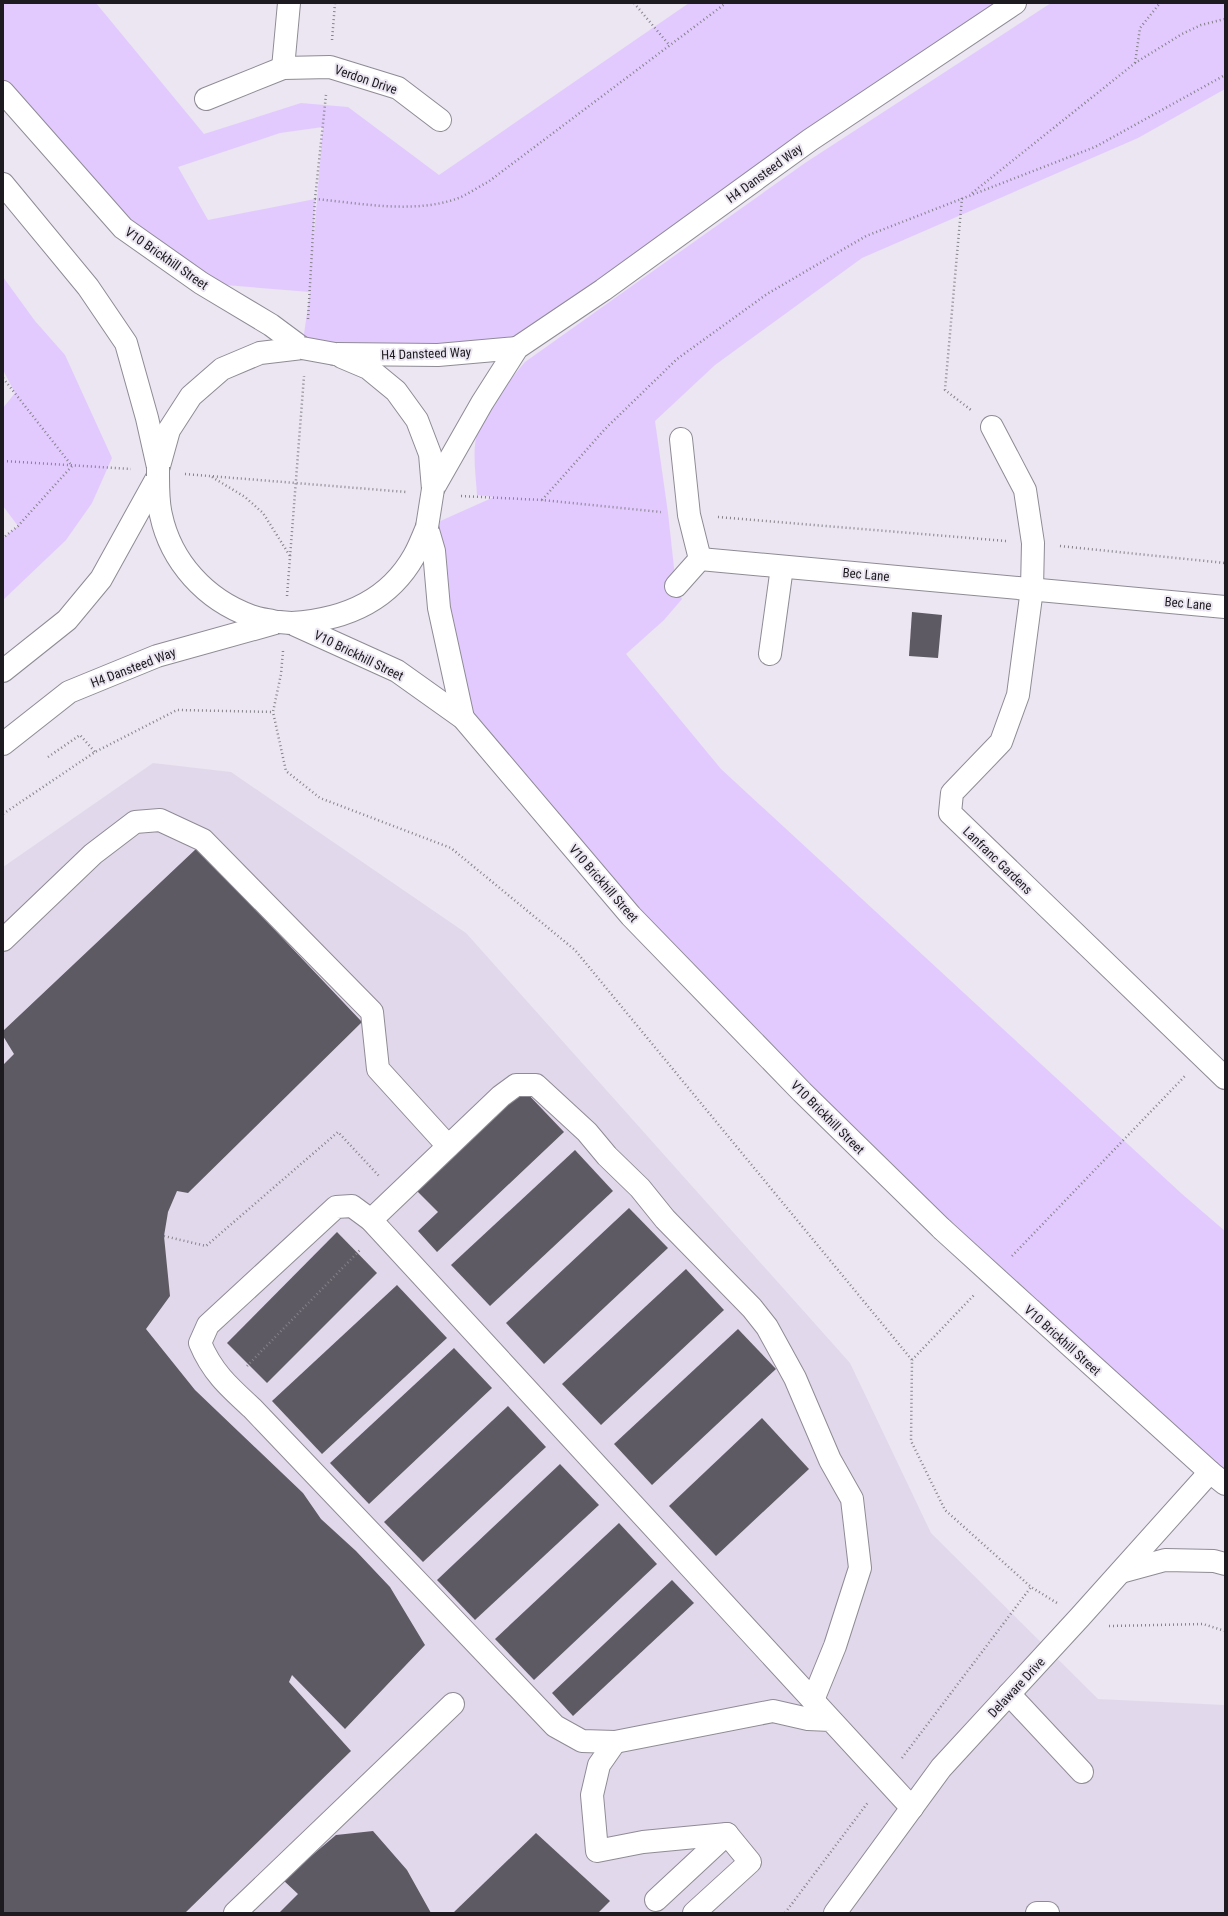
<svg xmlns="http://www.w3.org/2000/svg" width="1228" height="1916" font-family="'Roboto Condensed',sans-serif">
  <style>
    .built { fill: #e1d9eb }
    .green { fill: #e2caff; fill-rule: evenodd }
    .building { fill: #5e5a63 }
    .lines { fill: none; stroke-linecap: round; stroke-linejoin: round }
    .minor-casing { stroke: #8f8b95; stroke-width: 24 }
    .path { stroke: #858289; stroke-width: 2.5; stroke-dasharray: 1 3; stroke-linecap: butt }
    .minor { stroke: #fff; stroke-width: 22 }
    .minor-bridge-casing { stroke: #8f8b95; stroke-width: 24; stroke-linecap: butt }
    .minor-bridge { stroke: #fff; stroke-width: 22 }
    .labels { text-anchor: middle; stroke-width: 4; stroke-linejoin: round; paint-order: stroke }
    .street-label { font-size: 13px; fill: #1d1b1f; stroke: #ebe6f1 }
  </style>
  <rect width="100%" height="100%" fill="#ebe6f1"/>
  <path class="built" d="M 153,763 L 231,772 L 466,933 L 850,1363 L 931,1533 L 1098,1699 L 1225,1705 L 1225,1913 L 3,1913 L 3,867 Z"/>
  <g class="green">
    <path d="M 3,3 L 96,3 L 204,134 L 301,103 L 348,107 L 439,175 L 689,3 L 1015,3 L 517,347 L 302,348 L 310,292 L 201,283 L 123,228 L 3,92 ZM 323,127 L 313,247 L 315,199 L 208,220 L 178,167 L 280,133 Z"/>
    <path d="M 1051,3 L 1225,3 L 1225,89 L 1138,138 L 862,258 L 715,365 L 655,421 L 668,513 L 676,586 L 682,599 L 664,620 L 626,654 L 721,769 L 1182,1194 L 1225,1231 L 1225,1484 L 802,1092 L 463,718 L 427,527 L 494,497 L 477,495 C 476,476 472,452 477,434 C 486,406 507,384 525,362 L 805,163 Z"/>
    <path d="M 3,277 L 35,321 L 65,355 L 112,458 L 92,503 L 66,540 L 3,600 L 3,538 L 18,526 L 3,506 L 3,408 L 15,393 L 3,370 Z"/>
  </g>
  <g class="building">
    <path d="M 912,612 L 942,615 L 938,658 L 909,656 Z"/>
    <path d="M 197,848 L 362,1022 L 188,1193 L 177,1191 L 168,1212 L 164,1236 L 170,1296 L 146,1329 L 195,1390 L 303,1493 L 321,1519 L 356,1551 L 390,1587 L 425,1645 L 345,1729 L 292,1675 L 289,1682 L 351,1751 L 185,1913 L 3,1913 L 3,1065 L 14,1054 L 3,1036 L 3,1031 Z"/>
    <path d="M 524,1090 L 564,1132 L 437,1252 L 418,1231 L 438,1212 L 417,1191 Z"/>
    <path d="M 575,1150 L 613,1191 L 490,1306 L 451,1265 Z"/>
    <path d="M 629,1208 L 668,1248 L 544,1364 L 506,1323 Z"/>
    <path d="M 337,1232 L 377,1273 L 267,1383 L 227,1343 Z"/>
    <path d="M 686,1269 L 724,1310 L 601,1425 L 562,1384 Z"/>
    <path d="M 397,1285 L 447,1338 L 322,1454 L 272,1401 Z"/>
    <path d="M 738,1329 L 776,1369 L 652,1485 L 614,1444 Z"/>
    <path d="M 454,1348 L 492,1388 L 369,1504 L 330,1463 Z"/>
    <path d="M 508,1406 L 546,1447 L 423,1562 L 384,1522 Z"/>
    <path d="M 762,1418 L 809,1469 L 716,1556 L 669,1506 Z"/>
    <path d="M 560,1464 L 599,1505 L 475,1620 L 437,1580 Z"/>
    <path d="M 619,1523 L 657,1564 L 534,1680 L 495,1639 Z"/>
    <path d="M 672,1580 L 694,1603 L 573,1716 L 552,1693 Z"/>
    <path d="M 373,1831 L 407,1870 L 431,1913 L 279,1913 L 298,1894 L 283,1880 L 336,1835 Z"/>
    <path d="M 536,1833 L 610,1901 L 598,1913 L 453,1913 Z"/>
  </g>
  <g class="lines">
    <g class="minor-casing">
      <g id="minor">
        <path d="M 283,68 L 289,3"/>
        <path d="M 3,92 L 123,228 L 201,283 L 271,325 L 302,348"/>
        <path d="M 206,99 L 283,68 L 330,67 L 398,88 L 440,120"/>
        <path d="M 3,184 L 88,287 L 126,343 L 147,418 L 158,467"/>
        <path d="M 335,354 L 438,355 L 517,348"/>
        <path d="M 342,357 L 368,368 L 396,391 L 417,420 L 430,454 L 433,489"/>
        <path d="M 992,427 L 1025,490 L 1033,543 L 1032,589 L 1018,695 L 1001,742 L 952,793 L 950,813 L 1225,1078"/>
        <path d="M 159,466 L 169,430 L 191,396 L 222,369 L 260,353 L 302,348"/>
        <path d="M 158,476 C 158,489 158,503 161,515 C 171,562 206,600 251,616 C 259,619 269,620 277,622"/>
        <path d="M 433,489 L 482,403 L 517,348 L 603,290 L 810,140 L 1015,3"/>
        <path d="M 427,527 L 434,551 L 439,608 L 463,718"/>
        <path d="M 700,559 L 1225,607"/>
        <path d="M 676,586 L 700,559 L 689,515 L 681,439"/>
        <path d="M 291,623 L 397,671 L 463,718 L 631,916 L 802,1092 L 942,1229"/>
        <path d="M 292,623 C 343,620 388,602 414,556 C 419,547 423,537 427,527"/>
        <path d="M 770,654 L 782,567"/>
        <path d="M 3,671 L 67,620 L 101,579 L 158,476"/>
        <path d="M 3,744 L 69,692 L 157,656 L 279,622"/>
        <path d="M 3,940 L 93,854 L 135,822 L 160,820 L 203,840 L 372,1012 L 378,1069 L 448,1146"/>
        <path d="M 371,1220 L 501,1096 L 516,1085 L 536,1085 L 587,1132 L 607,1156 L 640,1188 L 665,1219 L 752,1308 L 767,1327 L 795,1378 L 830,1460 L 852,1499 L 860,1568 L 835,1646 L 813,1700"/>
        <path d="M 1031,1310 L 1210,1472 L 1225,1484"/>
        <path d="M 1121,1572 L 1165,1560 L 1214,1561 L 1225,1564"/>
        <path d="M 1009,1694 L 1082,1772"/>
        <path d="M 831,1720 L 808,1719 L 773,1711 L 615,1742 L 582,1741 L 555,1726 L 252,1408 C 229,1387 212,1372 200,1343 L 208,1325 L 336,1207 L 352,1206 L 371,1220 L 912,1808"/>
        <path d="M 615,1742 L 599,1765 L 592,1795 L 597,1851 L 643,1842 L 727,1834"/>
        <path d="M 656,1900 L 727,1834 L 750,1862 L 694,1913"/>
        <path d="M 235,1913 L 453,1704"/>
        <path d="M 835,1913 L 941,1768 L 1080,1617 L 1210,1472"/>
        <path d="M 1037,1913 L 1048,1913"/>
      </g>
    </g>
    <g class="path">
      <path d="M 634,3 L 670,46"/>
      <path d="M 332,40 L 335,3"/>
      <path d="M 1135,63 L 1140,28 L 1160,3"/>
      <path d="M 972,193 L 1135,63 L 1182,34 L 1201,25 L 1225,19"/>
      <path d="M 962,198 L 945,390 L 971,410"/>
      <path d="M 315,199 C 360,203 412,214 456,199 C 467,195 478,187 488,182 L 726,3"/>
      <path d="M 308,319 L 315,199 L 326,95"/>
      <path d="M 3,378 L 72,466 L 18,526 L 3,538"/>
      <path d="M 3,461 L 131,469"/>
      <path d="M 185,474 L 406,492"/>
      <path d="M 212,477 L 245,497 L 263,513 L 290,556"/>
      <path d="M 461,496 L 542,500 L 661,512"/>
      <path d="M 542,500 L 605,429 L 677,359 L 767,294 L 866,236 L 1095,147 L 1225,75"/>
      <path d="M 718,517 L 1006,541"/>
      <path d="M 1060,546 L 1225,563"/>
      <path d="M 287,596 L 304,376"/>
      <path d="M 283,651 L 281,674 L 273,712 L 286,771 L 320,798 L 451,848 L 575,950 L 912,1360 L 911,1441 L 945,1510 L 1031,1587 L 1057,1603"/>
      <path d="M 48,757 L 80,735 L 95,752"/>
      <path d="M 3,814 L 95,752 L 177,710 L 273,712"/>
      <path d="M 164,1236 L 206,1246 L 338,1132 L 379,1176"/>
      <path d="M 1012,1256 L 1185,1076"/>
      <path d="M 912,1360 L 974,1295"/>
      <path d="M 247,1366 L 361,1249"/>
      <path d="M 1109,1626 L 1203,1624 L 1225,1631"/>
      <path d="M 902,1758 L 1031,1587"/>
      <path d="M 785,1913 L 869,1801"/>
    </g>
    <use href="#minor" class="minor"/>
    <g class="minor-bridge-casing">
      <g id="minor-bridge">
        <path d="M 302,348 L 335,354"/>
        <path d="M 158,476 L 158,467"/>
        <path d="M 427,527 L 433,489"/>
        <path d="M 279,622 L 291,623"/>
        <path d="M 942,1229 L 1031,1310"/>
      </g>
    </g>
    <use href="#minor-bridge" class="minor-bridge"/>
  </g>
  <g class="labels">
    <g class="street-label">
      <text transform="translate(366 79) rotate(19)" y="5">Verdon Drive</text>
      <text transform="translate(764 173) rotate(-36)" y="5">H4 Dansteed Way</text>
      <text transform="translate(167 258) rotate(35)" y="5">V10 Brickhill Street</text>
      <text transform="translate(426 353) rotate(-2)" y="5">H4 Dansteed Way</text>
      <text transform="translate(866 574) rotate(5)" y="5">Bec Lane</text>
      <text transform="translate(1188 603) rotate(5)" y="5">Bec Lane</text>
      <text transform="translate(359 655) rotate(26)" y="5">V10 Brickhill Street</text>
      <text transform="translate(133 667) rotate(-21)" y="5">H4 Dansteed Way</text>
      <text transform="translate(998 860) rotate(44)" y="5">Lanfranc Gardens</text>
      <text transform="translate(604 883) rotate(49)" y="5">V10 Brickhill Street</text>
      <text transform="translate(828 1117) rotate(45)" y="5">V10 Brickhill Street</text>
      <text transform="translate(1063 1340) rotate(42)" y="5">V10 Brickhill Street</text>
      <text transform="translate(1016 1687) rotate(-47)" y="5">Delaware Drive</text>
    </g>
  </g>
  <rect width="1228" height="1916" fill="none" stroke="#1d1b1f" stroke-width="8"/>
</svg>
